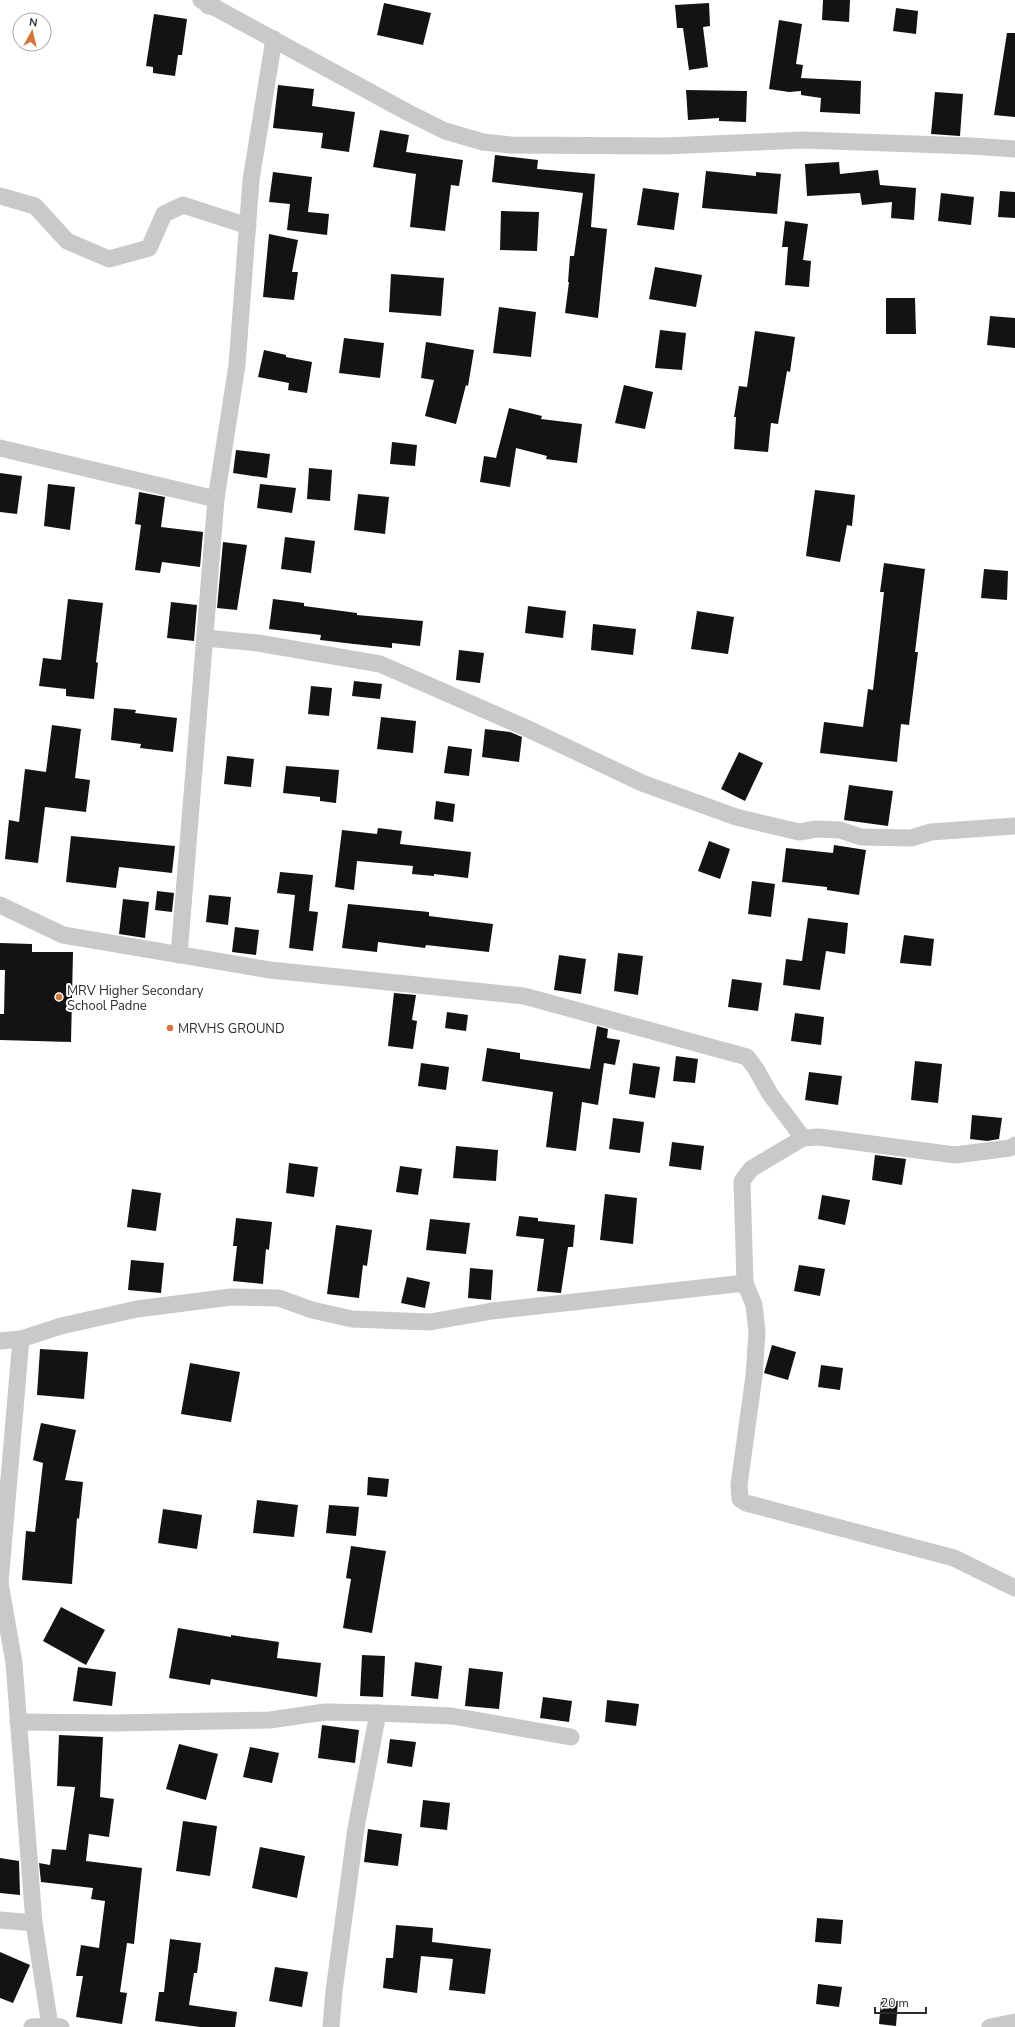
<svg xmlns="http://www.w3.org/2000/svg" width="1015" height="2027" font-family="'Nunito Sans',sans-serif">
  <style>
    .building { fill: #131313 }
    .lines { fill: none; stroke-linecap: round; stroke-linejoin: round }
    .minor { stroke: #c9c9c9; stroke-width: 17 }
    .tertiary { stroke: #c9c9c9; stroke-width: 21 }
    .poi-dot { fill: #d5753c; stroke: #fff; stroke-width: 1.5 }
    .labels { text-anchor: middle; stroke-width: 4; stroke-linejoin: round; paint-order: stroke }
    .poi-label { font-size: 13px; fill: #2c2c2c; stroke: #fff; text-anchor: start }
  </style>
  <rect width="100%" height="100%" fill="#fff"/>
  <g class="building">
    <path d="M 823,0 L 850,0 L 849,22 L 822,20 Z"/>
    <path d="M 384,3 L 431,13 L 423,45 L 377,35 Z"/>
    <path d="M 709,3 L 710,26 L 703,27 L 708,67 L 689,70 L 683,28 L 677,28 L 675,5 Z"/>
    <path d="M 896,8 L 918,11 L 916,34 L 893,31 Z"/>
    <path d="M 154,14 L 187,19 L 182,55 L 178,55 L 175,76 L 153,73 L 153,67 L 146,66 Z"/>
    <path d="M 779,20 L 802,24 L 796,64 L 803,65 L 801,78 L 861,81 L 860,114 L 820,112 L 821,98 L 801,95 L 801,91 L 789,92 L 769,89 Z"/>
    <path d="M 1007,33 L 1015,33 L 1015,117 L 994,115 Z"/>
    <path d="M 278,85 L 314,89 L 312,106 L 355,112 L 349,152 L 321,148 L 323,133 L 273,128 Z"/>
    <path d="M 686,90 L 747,91 L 746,122 L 719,121 L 719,118 L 688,120 Z"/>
    <path d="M 935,92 L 963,94 L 960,136 L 931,134 Z"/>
    <path d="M 380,130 L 409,135 L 406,152 L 463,160 L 459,186 L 451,185 L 445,231 L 410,227 L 416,174 L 373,167 Z"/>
    <path d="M 495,155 L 538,160 L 537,169 L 595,174 L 591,227 L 607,229 L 598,318 L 565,313 L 569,282 L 568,282 L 570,256 L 574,256 L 583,193 L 492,182 Z"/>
    <path d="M 839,162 L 840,174 L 878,170 L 880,185 L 916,188 L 914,220 L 891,218 L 892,202 L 862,205 L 860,193 L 807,196 L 805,164 Z"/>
    <path d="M 706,171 L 756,176 L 756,172 L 781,174 L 777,214 L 702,208 Z"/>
    <path d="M 273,172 L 312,177 L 308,212 L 329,214 L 327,235 L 287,230 L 290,204 L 269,202 Z"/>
    <path d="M 643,188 L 679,193 L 674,230 L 637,225 Z"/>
    <path d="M 1000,191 L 1015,192 L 1015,218 L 998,217 Z"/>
    <path d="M 941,193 L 974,197 L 971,225 L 938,221 Z"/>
    <path d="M 501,211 L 539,212 L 537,251 L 500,250 Z"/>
    <path d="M 785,221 L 808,224 L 803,260 L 811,261 L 809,287 L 785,285 L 788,247 L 782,247 Z"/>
    <path d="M 269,234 L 298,240 L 292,272 L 298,272 L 294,300 L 263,297 Z"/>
    <path d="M 655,267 L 702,275 L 696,307 L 649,299 Z"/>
    <path d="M 391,274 L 444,278 L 441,316 L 389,312 Z"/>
    <path d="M 886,298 L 915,298 L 916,334 L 886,334 Z"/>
    <path d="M 499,307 L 536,312 L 531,357 L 493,353 Z"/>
    <path d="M 990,316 L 1015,318 L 1015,348 L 987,345 Z"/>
    <path d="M 660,330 L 686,333 L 682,370 L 655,368 Z"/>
    <path d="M 755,331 L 795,337 L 790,372 L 787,371 L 778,424 L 771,423 L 768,452 L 734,449 L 736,417 L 734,417 L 739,386 L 747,387 Z"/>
    <path d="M 344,338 L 384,343 L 380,378 L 339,373 Z"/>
    <path d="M 426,342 L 474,350 L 468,386 L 466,385 L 456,424 L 425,416 L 434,380 L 421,378 Z"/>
    <path d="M 264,350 L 286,355 L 286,357 L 312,362 L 307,393 L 288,390 L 289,383 L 258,377 Z"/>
    <path d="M 624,385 L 653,392 L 645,429 L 615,423 Z"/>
    <path d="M 509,408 L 542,416 L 541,419 L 582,424 L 577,463 L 546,459 L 547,456 L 516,448 L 510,487 L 480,482 L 484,456 L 496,458 Z"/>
    <path d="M 392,442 L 417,445 L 415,466 L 390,464 Z"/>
    <path d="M 236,450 L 270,454 L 267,478 L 233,473 Z"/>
    <path d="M 309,468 L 332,470 L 330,501 L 307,499 Z"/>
    <path d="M 0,473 L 22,476 L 17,514 L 0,512 Z"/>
    <path d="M 48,484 L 75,487 L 70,530 L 44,526 Z"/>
    <path d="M 260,484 L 296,488 L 292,513 L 257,508 Z"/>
    <path d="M 815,490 L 855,495 L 852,526 L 847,525 L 840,562 L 806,556 Z"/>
    <path d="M 139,492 L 165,497 L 161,527 L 203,532 L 200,567 L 162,562 L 160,573 L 135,570 L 141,525 L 135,524 Z"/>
    <path d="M 358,494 L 389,497 L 385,534 L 354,530 Z"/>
    <path d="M 285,537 L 315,541 L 311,573 L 281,569 Z"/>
    <path d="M 223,542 L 247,545 L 237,610 L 217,608 Z"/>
    <path d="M 884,563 L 925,569 L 915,652 L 918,652 L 909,725 L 901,724 L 897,762 L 820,753 L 824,722 L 863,727 L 868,689 L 873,690 L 884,592 L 880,592 Z"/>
    <path d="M 984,569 L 1008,571 L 1007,600 L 981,598 Z"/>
    <path d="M 68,599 L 103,603 L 96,662 L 98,663 L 94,699 L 66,696 L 66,689 L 39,686 L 43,658 L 61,660 Z"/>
    <path d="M 273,599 L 304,603 L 304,606 L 357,613 L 357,615 L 423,621 L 420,646 L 392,643 L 392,648 L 354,644 L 320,640 L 321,635 L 269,629 Z"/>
    <path d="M 171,602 L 197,605 L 194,641 L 167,638 Z"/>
    <path d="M 528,606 L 566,611 L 563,638 L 525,633 Z"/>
    <path d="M 697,611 L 734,617 L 728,654 L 691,649 Z"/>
    <path d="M 593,624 L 636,629 L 633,655 L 591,650 Z"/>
    <path d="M 459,650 L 484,653 L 480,683 L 456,680 Z"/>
    <path d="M 354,681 L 382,684 L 380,699 L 352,696 Z"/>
    <path d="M 311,686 L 332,688 L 329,716 L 308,714 Z"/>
    <path d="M 114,708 L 136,710 L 135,713 L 177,718 L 173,752 L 140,748 L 141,744 L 111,740 Z"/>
    <path d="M 381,717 L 416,721 L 413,753 L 377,749 Z"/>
    <path d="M 52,725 L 81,729 L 75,778 L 90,780 L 86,812 L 45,807 L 38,863 L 5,859 L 9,820 L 19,822 L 25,769 L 46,772 Z"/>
    <path d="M 485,729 L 510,732 L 522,737 L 519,762 L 482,757 Z"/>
    <path d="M 448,746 L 472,749 L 469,776 L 444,773 Z"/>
    <path d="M 739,752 L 763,763 L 745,801 L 721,789 Z"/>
    <path d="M 227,756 L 254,759 L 251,787 L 224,784 Z"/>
    <path d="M 286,766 L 339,770 L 336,803 L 320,801 L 320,797 L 283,793 Z"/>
    <path d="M 849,785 L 893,791 L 888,826 L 844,820 Z"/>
    <path d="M 436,801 L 455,804 L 453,822 L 434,819 Z"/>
    <path d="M 378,828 L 402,831 L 400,844 L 471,852 L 468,878 L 434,874 L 434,876 L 412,874 L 413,866 L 357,861 L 354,890 L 335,887 L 342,830 L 377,834 Z"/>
    <path d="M 71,836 L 175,846 L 172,873 L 119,867 L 116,888 L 66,882 Z"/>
    <path d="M 709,841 L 730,849 L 720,879 L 698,871 Z"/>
    <path d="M 834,845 L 866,850 L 859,895 L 827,890 L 827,887 L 782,882 L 786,848 L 833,853 Z"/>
    <path d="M 280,872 L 313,875 L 309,911 L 318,912 L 313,951 L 289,948 L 295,895 L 277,893 Z"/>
    <path d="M 752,881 L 775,884 L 771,917 L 748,914 Z"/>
    <path d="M 157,891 L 174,893 L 172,912 L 155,910 Z"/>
    <path d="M 209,895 L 231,897 L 228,925 L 206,922 Z"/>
    <path d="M 123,899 L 149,902 L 145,938 L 119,934 Z"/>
    <path d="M 348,904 L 429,912 L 429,916 L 493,924 L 489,952 L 426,945 L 425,948 L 378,942 L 377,952 L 342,948 Z"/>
    <path d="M 808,918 L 848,923 L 845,954 L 826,951 L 820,990 L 783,985 L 786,959 L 802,961 Z"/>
    <path d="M 235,927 L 259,930 L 256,955 L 232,952 Z"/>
    <path d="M 904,935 L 934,939 L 931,966 L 900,963 Z"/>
    <path d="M 0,943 L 32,944 L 32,952 L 73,952 L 71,1042 L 0,1040 L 0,1014 L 4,1014 L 5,970 L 0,970 Z"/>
    <path d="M 618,953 L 643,956 L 638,995 L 614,991 Z"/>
    <path d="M 559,955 L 586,959 L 581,994 L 554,990 Z"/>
    <path d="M 732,979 L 762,983 L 758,1011 L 728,1007 Z"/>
    <path d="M 394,993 L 416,995 L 412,1020 L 417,1021 L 413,1049 L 388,1046 Z"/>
    <path d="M 447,1012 L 468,1015 L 466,1031 L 445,1028 Z"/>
    <path d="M 795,1013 L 824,1017 L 821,1045 L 791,1041 Z"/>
    <path d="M 597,1026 L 608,1029 L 607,1038 L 620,1040 L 615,1065 L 604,1063 L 598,1105 L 582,1102 L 576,1151 L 546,1147 L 553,1092 L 482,1081 L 487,1048 L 520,1053 L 520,1059 L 590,1069 Z"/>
    <path d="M 676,1056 L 698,1059 L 695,1083 L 673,1081 Z"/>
    <path d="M 915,1061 L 942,1064 L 938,1103 L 911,1100 Z"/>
    <path d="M 421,1063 L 449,1067 L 446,1090 L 418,1086 Z"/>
    <path d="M 633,1063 L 660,1067 L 655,1098 L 629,1094 Z"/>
    <path d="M 809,1072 L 842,1076 L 838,1105 L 805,1100 Z"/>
    <path d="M 972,1115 L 1002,1118 L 999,1139 L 987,1141 L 970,1139 Z"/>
    <path d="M 613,1118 L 644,1122 L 640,1153 L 609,1149 Z"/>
    <path d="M 672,1142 L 704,1146 L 701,1170 L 669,1166 Z"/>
    <path d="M 456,1146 L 498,1150 L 496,1181 L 453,1178 Z"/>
    <path d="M 875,1155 L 906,1159 L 902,1185 L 872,1180 Z"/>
    <path d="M 289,1163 L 318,1167 L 314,1197 L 286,1193 Z"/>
    <path d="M 400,1166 L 422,1169 L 418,1195 L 396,1192 Z"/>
    <path d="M 132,1189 L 161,1193 L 156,1231 L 127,1227 Z"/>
    <path d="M 605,1194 L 637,1198 L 633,1244 L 600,1240 Z"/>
    <path d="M 822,1195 L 850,1200 L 845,1225 L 818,1219 Z"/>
    <path d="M 519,1216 L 538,1218 L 538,1221 L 575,1225 L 573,1247 L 568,1247 L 561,1293 L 537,1291 L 544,1239 L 516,1236 Z"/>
    <path d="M 236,1218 L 272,1222 L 269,1250 L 266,1249 L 263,1284 L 233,1281 L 237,1246 L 233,1246 Z"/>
    <path d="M 430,1219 L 470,1223 L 466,1254 L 426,1250 Z"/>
    <path d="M 336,1225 L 372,1230 L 367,1266 L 363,1265 L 359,1298 L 327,1294 Z"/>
    <path d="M 131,1260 L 164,1263 L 161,1293 L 128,1290 Z"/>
    <path d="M 799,1265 L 825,1269 L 820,1296 L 794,1291 Z"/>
    <path d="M 470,1268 L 493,1270 L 491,1300 L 468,1298 Z"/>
    <path d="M 407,1277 L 430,1282 L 425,1308 L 401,1303 Z"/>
    <path d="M 772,1345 L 796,1352 L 788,1380 L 764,1373 Z"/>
    <path d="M 40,1349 L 88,1352 L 84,1399 L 37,1395 Z"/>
    <path d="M 190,1363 L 240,1372 L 231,1422 L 181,1414 Z"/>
    <path d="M 821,1365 L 843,1368 L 840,1390 L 818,1387 Z"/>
    <path d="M 41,1423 L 76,1430 L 65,1480 L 83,1482 L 79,1519 L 77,1518 L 72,1584 L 22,1580 L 26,1531 L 35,1532 L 43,1463 L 33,1460 Z"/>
    <path d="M 368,1477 L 389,1479 L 387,1497 L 367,1495 Z"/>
    <path d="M 257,1500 L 298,1505 L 294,1537 L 253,1533 Z"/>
    <path d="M 329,1505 L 359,1507 L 356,1536 L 326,1533 Z"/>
    <path d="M 163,1509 L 202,1515 L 197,1549 L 158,1543 Z"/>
    <path d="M 351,1546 L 386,1551 L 372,1633 L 343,1628 L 351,1579 L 346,1578 Z"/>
    <path d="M 61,1607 L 105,1630 L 86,1665 L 43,1641 Z"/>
    <path d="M 178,1628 L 231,1637 L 231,1635 L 279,1642 L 277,1658 L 321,1663 L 317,1697 L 211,1679 L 210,1685 L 169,1678 Z"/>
    <path d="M 362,1655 L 385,1656 L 383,1697 L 360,1696 Z"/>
    <path d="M 415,1662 L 442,1666 L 438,1699 L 411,1696 Z"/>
    <path d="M 78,1667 L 116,1672 L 112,1706 L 73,1701 Z"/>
    <path d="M 469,1668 L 503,1672 L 499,1709 L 465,1706 Z"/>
    <path d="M 543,1697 L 572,1701 L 569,1722 L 540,1718 Z"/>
    <path d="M 607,1700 L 639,1704 L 636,1726 L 605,1722 Z"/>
    <path d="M 322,1725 L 359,1730 L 355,1763 L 318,1758 Z"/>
    <path d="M 59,1735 L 103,1737 L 100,1797 L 114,1799 L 109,1837 L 89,1834 L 86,1861 L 142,1868 L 134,1944 L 127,1943 L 120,1992 L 127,1993 L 122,2024 L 76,2017 L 83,1976 L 76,1976 L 81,1945 L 99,1948 L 105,1901 L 91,1899 L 93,1888 L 41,1882 L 39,1863 L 50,1865 L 52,1849 L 66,1850 L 75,1787 L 57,1786 Z"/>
    <path d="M 390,1739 L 416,1742 L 412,1767 L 387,1763 Z"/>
    <path d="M 179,1744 L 218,1754 L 206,1800 L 166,1789 Z"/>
    <path d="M 250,1747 L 279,1753 L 272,1783 L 243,1777 Z"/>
    <path d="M 423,1800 L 450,1803 L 447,1830 L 420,1827 Z"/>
    <path d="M 183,1821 L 217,1826 L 210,1876 L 176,1871 Z"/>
    <path d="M 368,1829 L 402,1834 L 398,1866 L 364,1862 Z"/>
    <path d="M 260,1847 L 305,1856 L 297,1898 L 252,1888 Z"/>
    <path d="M 0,1858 L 19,1861 L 20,1895 L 0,1893 Z"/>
    <path d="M 817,1918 L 843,1920 L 841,1944 L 815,1942 Z"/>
    <path d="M 396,1925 L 433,1928 L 432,1942 L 491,1949 L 485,1994 L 449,1990 L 453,1959 L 421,1956 L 417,1993 L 383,1988 L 386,1958 L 393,1958 Z"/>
    <path d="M 170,1939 L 201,1943 L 197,1973 L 194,1973 L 189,2005 L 237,2012 L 235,2027 L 200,2027 L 155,2021 L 159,1992 L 164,1992 Z"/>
    <path d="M 0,1952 L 30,1965 L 13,2003 L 0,1998 Z"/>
    <path d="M 275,1967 L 308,1972 L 302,2007 L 269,2001 Z"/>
    <path d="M 818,1984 L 842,1987 L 839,2007 L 816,2004 Z"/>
    <path d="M 881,2000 L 898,2001 L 896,2026 L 879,2024 Z"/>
  </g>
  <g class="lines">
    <g class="minor">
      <path d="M 201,0 L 407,112 L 445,131 L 483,142 L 511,145 L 665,146 L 803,140 L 971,146 L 1015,149"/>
      <path d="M 0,196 L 35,206 L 67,241 L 109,259 L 149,248 L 164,214 L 183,205 L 248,226"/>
      <path d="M 0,448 L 216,499"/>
      <path d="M 205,638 L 258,643 L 380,664 L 524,727 L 642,783 L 736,817 L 799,832 L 817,829 L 840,830 L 861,837 L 911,838 L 931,832 L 1015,826"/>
      <path d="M 0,905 L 63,935 L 270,970 L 524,996 L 747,1057 L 756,1069 L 770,1094 L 803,1138"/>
      <path d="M 179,955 L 216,499 L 237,365 L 251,180 L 274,39"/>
      <path d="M 745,1283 L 754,1305 L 757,1332 L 754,1376 L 739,1485 L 740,1499 L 746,1503 L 954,1558 L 1015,1588"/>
      <path d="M 0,1341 L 21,1339 L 61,1326 L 137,1309 L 231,1297 L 279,1298 L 312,1310 L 352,1319 L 430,1322 L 492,1311 L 745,1283 L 742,1181 L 751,1169 L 803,1138 L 819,1137 L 955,1155 L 1010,1148 L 1015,1145"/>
      <path d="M 0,1583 L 14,1663 L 34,1923 L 50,2026 L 61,2027"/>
      <path d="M 0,1583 L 21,1339"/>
      <path d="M 18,1722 L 116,1723 L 270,1720 L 325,1712 L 378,1713 L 452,1716 L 571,1737"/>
      <path d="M 0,1920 L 34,1923"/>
      <path d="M 32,2027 L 50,2026"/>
      <path d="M 331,2027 L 334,1991 L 356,1828 L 378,1713"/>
      <path d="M 990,2027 L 1015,2022"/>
    </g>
    <path class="tertiary" d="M 209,4 L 210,0"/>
  </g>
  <g class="poi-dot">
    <circle cx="59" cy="997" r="4"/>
    <circle cx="170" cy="1028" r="4"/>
  </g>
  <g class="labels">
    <g class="poi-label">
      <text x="67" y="995">MRV Higher Secondary<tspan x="67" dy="15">School Padne</tspan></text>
      <text x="178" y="1033">MRVHS GROUND</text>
    </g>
  </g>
  <g transform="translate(32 32) rotate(8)"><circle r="19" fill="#ffffff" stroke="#ababab"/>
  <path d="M0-3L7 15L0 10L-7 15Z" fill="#d5753c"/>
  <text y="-6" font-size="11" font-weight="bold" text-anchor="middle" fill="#2c2c2c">N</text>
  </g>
  <path d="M875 2007v6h51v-6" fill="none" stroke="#2c2c2c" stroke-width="2"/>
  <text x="881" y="2007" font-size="12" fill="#2c2c2c" stroke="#ffffff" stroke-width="3" paint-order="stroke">20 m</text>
</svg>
